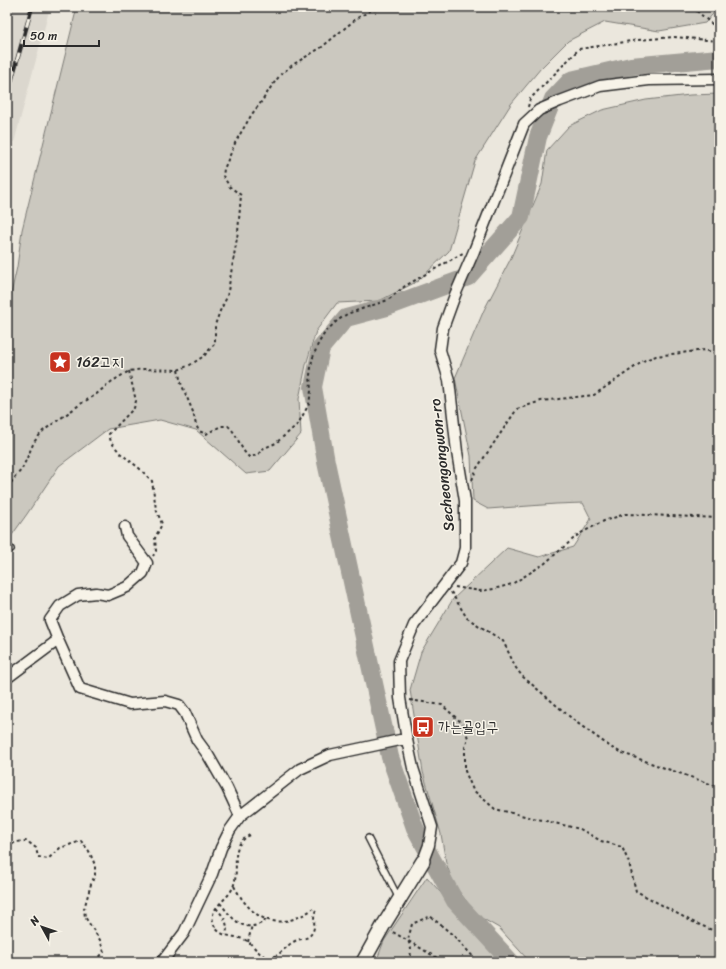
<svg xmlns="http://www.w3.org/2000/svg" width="726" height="969" font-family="Sriracha,'Poor Story',sans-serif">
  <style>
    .built { fill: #dbd7ce }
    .green { fill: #cbc8bf; stroke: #7b7a75 }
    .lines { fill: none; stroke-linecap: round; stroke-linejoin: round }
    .river { stroke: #a29f98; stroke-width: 18 }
    .service-casing { stroke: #2b2b2b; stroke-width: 8 }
    .minor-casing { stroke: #2b2b2b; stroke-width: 13 }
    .tertiary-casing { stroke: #2b2b2b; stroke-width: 16 }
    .path { stroke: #2b2b2b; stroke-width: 2; stroke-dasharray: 3 3; stroke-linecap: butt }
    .service { stroke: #f7f3e8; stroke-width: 5 }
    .minor { stroke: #f7f3e8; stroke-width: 10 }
    .tertiary { stroke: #f7f3e8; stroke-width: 13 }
    .rail-casing { stroke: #2b2b2b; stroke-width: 4.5 }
    .rail { stroke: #f7f3e8; stroke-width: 3; stroke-dasharray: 9; stroke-linecap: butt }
    .labels { text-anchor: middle; stroke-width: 3; stroke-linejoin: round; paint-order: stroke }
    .poi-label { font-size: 15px; fill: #2b2b2b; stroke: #f7f3e8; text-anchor: start }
    .street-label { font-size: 15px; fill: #2b2b2b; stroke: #f7f3e8 }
  </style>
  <rect width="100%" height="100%" fill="#ebe7dd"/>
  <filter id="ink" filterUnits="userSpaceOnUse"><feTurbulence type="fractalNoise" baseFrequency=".025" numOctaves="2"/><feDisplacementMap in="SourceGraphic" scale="8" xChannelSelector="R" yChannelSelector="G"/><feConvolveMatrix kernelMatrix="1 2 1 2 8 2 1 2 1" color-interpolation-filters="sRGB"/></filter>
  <g filter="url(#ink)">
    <path class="built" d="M 7,7 L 50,7 L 7,169 Z"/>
    <g class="green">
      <path d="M 77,7 L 719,7 L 705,23 L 659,31 L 605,22 L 568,41 L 541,68 L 511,104 L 475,161 L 449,251 L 418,281 L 379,301 L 337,303 L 316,331 L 306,365 L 299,399 L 301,434 L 270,471 L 246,474 L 196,430 L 160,420 L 108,429 L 59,466 L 27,514 L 7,542 L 7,312 L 17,267 L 22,230 Z"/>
      <path d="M 719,94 L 719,962 L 530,962 L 499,928 L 478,916 L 454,885 L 446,863 L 441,834 L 423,772 L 410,690 L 421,652 L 453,599 L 507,548 L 539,557 L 573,547 L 591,519 L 583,503 L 556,504 L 488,509 L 473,501 L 471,456 L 455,378 L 484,310 L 510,260 L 542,184 L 547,150 L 569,126 L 602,110 L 646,100 L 690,95 Z"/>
      <path d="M 427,877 L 495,955 L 501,962 L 376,962 L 384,941 Z"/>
    </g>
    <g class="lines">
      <path class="river" d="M 511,962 L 455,901 L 415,828 L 390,757 L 326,462 L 313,387 L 321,348 L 346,318 L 387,307 L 468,277 L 521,217 L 538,137 L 553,99 L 571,80 L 631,66 L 719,58"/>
      <g class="service-casing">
        <g id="service">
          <path d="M 7,551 L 11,549"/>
          <path d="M 368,838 L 398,897"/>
        </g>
      </g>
      <g class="minor-casing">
        <g id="minor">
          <path d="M 125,527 L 127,536 L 147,563 L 143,573 L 127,587 L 108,595 L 96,593 L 78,595 L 60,606 L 50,620 L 58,640 L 80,689 L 130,704 L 165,701 L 179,705 L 185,713 L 197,740 L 208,755 L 227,788 L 240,816"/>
          <path d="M 7,678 L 58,640"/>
          <path d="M 423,861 L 429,845 L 432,827 L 413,768 L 407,740 L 400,698 L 399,661 L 414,625 L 461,563 L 465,548 L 465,501 L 457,452 L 449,380 L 440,350 L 443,328 L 455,295 L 474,251 L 524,124 L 539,110 L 560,101 L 600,86 L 649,80 L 719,79"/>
          <path d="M 162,962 L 184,933 L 212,874 L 221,848 L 230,830 L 240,816 L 300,769 L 330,755 L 400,740 L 407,740"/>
        </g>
      </g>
      <g class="tertiary-casing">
        <path id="tertiary" d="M 363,962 L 383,926 L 423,861"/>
      </g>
      <g class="path">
        <path d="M 692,7 L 719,30"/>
        <path d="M 528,107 L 530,99 L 579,49 L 638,40 L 674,37 L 719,41"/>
        <path d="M 178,370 L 181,383 L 193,412 L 196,425 L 199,431 L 206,434 L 221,426 L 228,426 C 238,434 239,448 249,457 L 258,455 L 262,449 L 276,443 L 298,424 L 309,404 L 311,391 L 310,375 L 312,360 L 318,344 L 326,331 L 337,321 L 347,314 L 388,300 L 405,286 L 463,253"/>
        <path d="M 129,371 L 136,401 L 134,408 L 109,434 L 111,442 L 120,453 L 139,468 L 152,481 L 156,509 L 162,524 L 155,538 L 156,551 L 153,556"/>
        <path d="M 472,480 L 477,468 L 517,409 L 541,401 L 594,395 L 645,360 L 656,356 L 705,350 L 719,354"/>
        <path d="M 11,542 L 11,525 L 7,495 L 12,481 L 22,469 L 34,442 L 43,431 L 82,403 L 94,396 L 111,382 L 129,371 L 144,369 L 178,370 L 190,365 L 204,356 L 215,343 L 215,325 L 220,311 L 227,297 L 238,232 L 241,195 L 230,187 L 223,176 L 224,169 L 236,141 L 252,114 L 262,101 L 271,87 L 281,74 L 294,64 L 322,47 L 357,18 L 370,11 L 385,7"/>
        <path d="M 455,587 L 480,591 L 494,589 L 512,584 L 544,564 L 579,534 L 604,521 L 625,514 L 719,518"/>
        <path d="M 451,592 L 467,618 L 503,641 L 516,668 L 522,676 L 576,722 L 612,748 L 622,753 L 719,787"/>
        <path d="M 410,700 L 442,705 L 463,724 L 468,738 L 465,747 L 465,771 L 473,790 L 495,809 L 580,829 L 601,841 L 622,847 L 629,863 L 636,891 L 691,921 L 719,933"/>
        <path d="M 250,835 C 227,847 241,868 233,887 C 228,901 207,907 214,925 C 220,938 233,935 243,939 C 252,942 256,952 264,956 C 279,961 284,946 295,941 C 303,937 308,941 313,931 C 316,924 312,917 316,910"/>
        <path d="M 7,847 L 16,842 L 27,841 L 36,848 L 38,857 L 48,859 L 60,848 L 81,841 L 89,851 L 95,865 L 95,875 L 91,884 L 84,909 L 85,917 L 100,940 L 104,952 L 95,962"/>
        <path d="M 234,886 C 253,921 277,933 313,909"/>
        <path d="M 220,903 C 232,918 244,936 266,920"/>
        <path d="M 216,908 C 224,917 229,923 226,935"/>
        <path d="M 393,932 L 444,962"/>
        <path d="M 248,942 L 252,925"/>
        <path d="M 410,962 L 411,949 L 408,940 L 412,924 L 430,916 L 454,936 L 478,962"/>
      </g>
      <use href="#service" class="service"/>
      <use href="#minor" class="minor"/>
      <use href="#tertiary" class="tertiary"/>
      <g class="rail-casing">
        <path id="rail" d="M 7,96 L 32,7"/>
      </g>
      <use href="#rail" class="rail"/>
    </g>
  </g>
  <defs>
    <g id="sight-square" transform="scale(1.15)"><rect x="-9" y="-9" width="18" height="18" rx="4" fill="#c8321e" stroke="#f7f3e8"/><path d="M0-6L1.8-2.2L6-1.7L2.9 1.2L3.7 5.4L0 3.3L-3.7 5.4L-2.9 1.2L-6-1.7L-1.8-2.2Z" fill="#fff"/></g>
    <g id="bus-square" transform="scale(1.15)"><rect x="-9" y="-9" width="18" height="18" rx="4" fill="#c8321e" stroke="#f7f3e8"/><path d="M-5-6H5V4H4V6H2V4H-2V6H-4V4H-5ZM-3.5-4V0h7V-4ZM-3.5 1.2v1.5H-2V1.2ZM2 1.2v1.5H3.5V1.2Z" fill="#fff"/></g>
  </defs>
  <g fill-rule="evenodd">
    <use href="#sight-square" x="60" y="362"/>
    <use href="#bus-square" x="423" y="727"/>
  </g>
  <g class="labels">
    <g class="poi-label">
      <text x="76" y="367">162고지</text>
      <text x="438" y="732">가는골입구</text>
    </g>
    <g class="street-label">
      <text transform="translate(442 465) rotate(-96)" y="5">Secheongongwon-ro</text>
    </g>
  </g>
  <rect width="726" height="969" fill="none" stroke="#f7f3e8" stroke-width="24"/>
  <rect x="12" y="12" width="702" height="945" fill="none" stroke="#2b2b2b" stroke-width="1.5" filter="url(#ink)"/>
  <g transform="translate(42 927) rotate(310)" stroke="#f7f3e8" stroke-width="3" paint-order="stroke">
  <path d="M0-3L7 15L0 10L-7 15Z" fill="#2b2b2b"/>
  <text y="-6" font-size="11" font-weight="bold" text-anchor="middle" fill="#2b2b2b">N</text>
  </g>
  <path d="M24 40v6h75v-6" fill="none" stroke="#2b2b2b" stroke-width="2"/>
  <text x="30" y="40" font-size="12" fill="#2b2b2b" stroke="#f7f3e8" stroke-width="3" paint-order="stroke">50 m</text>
</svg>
